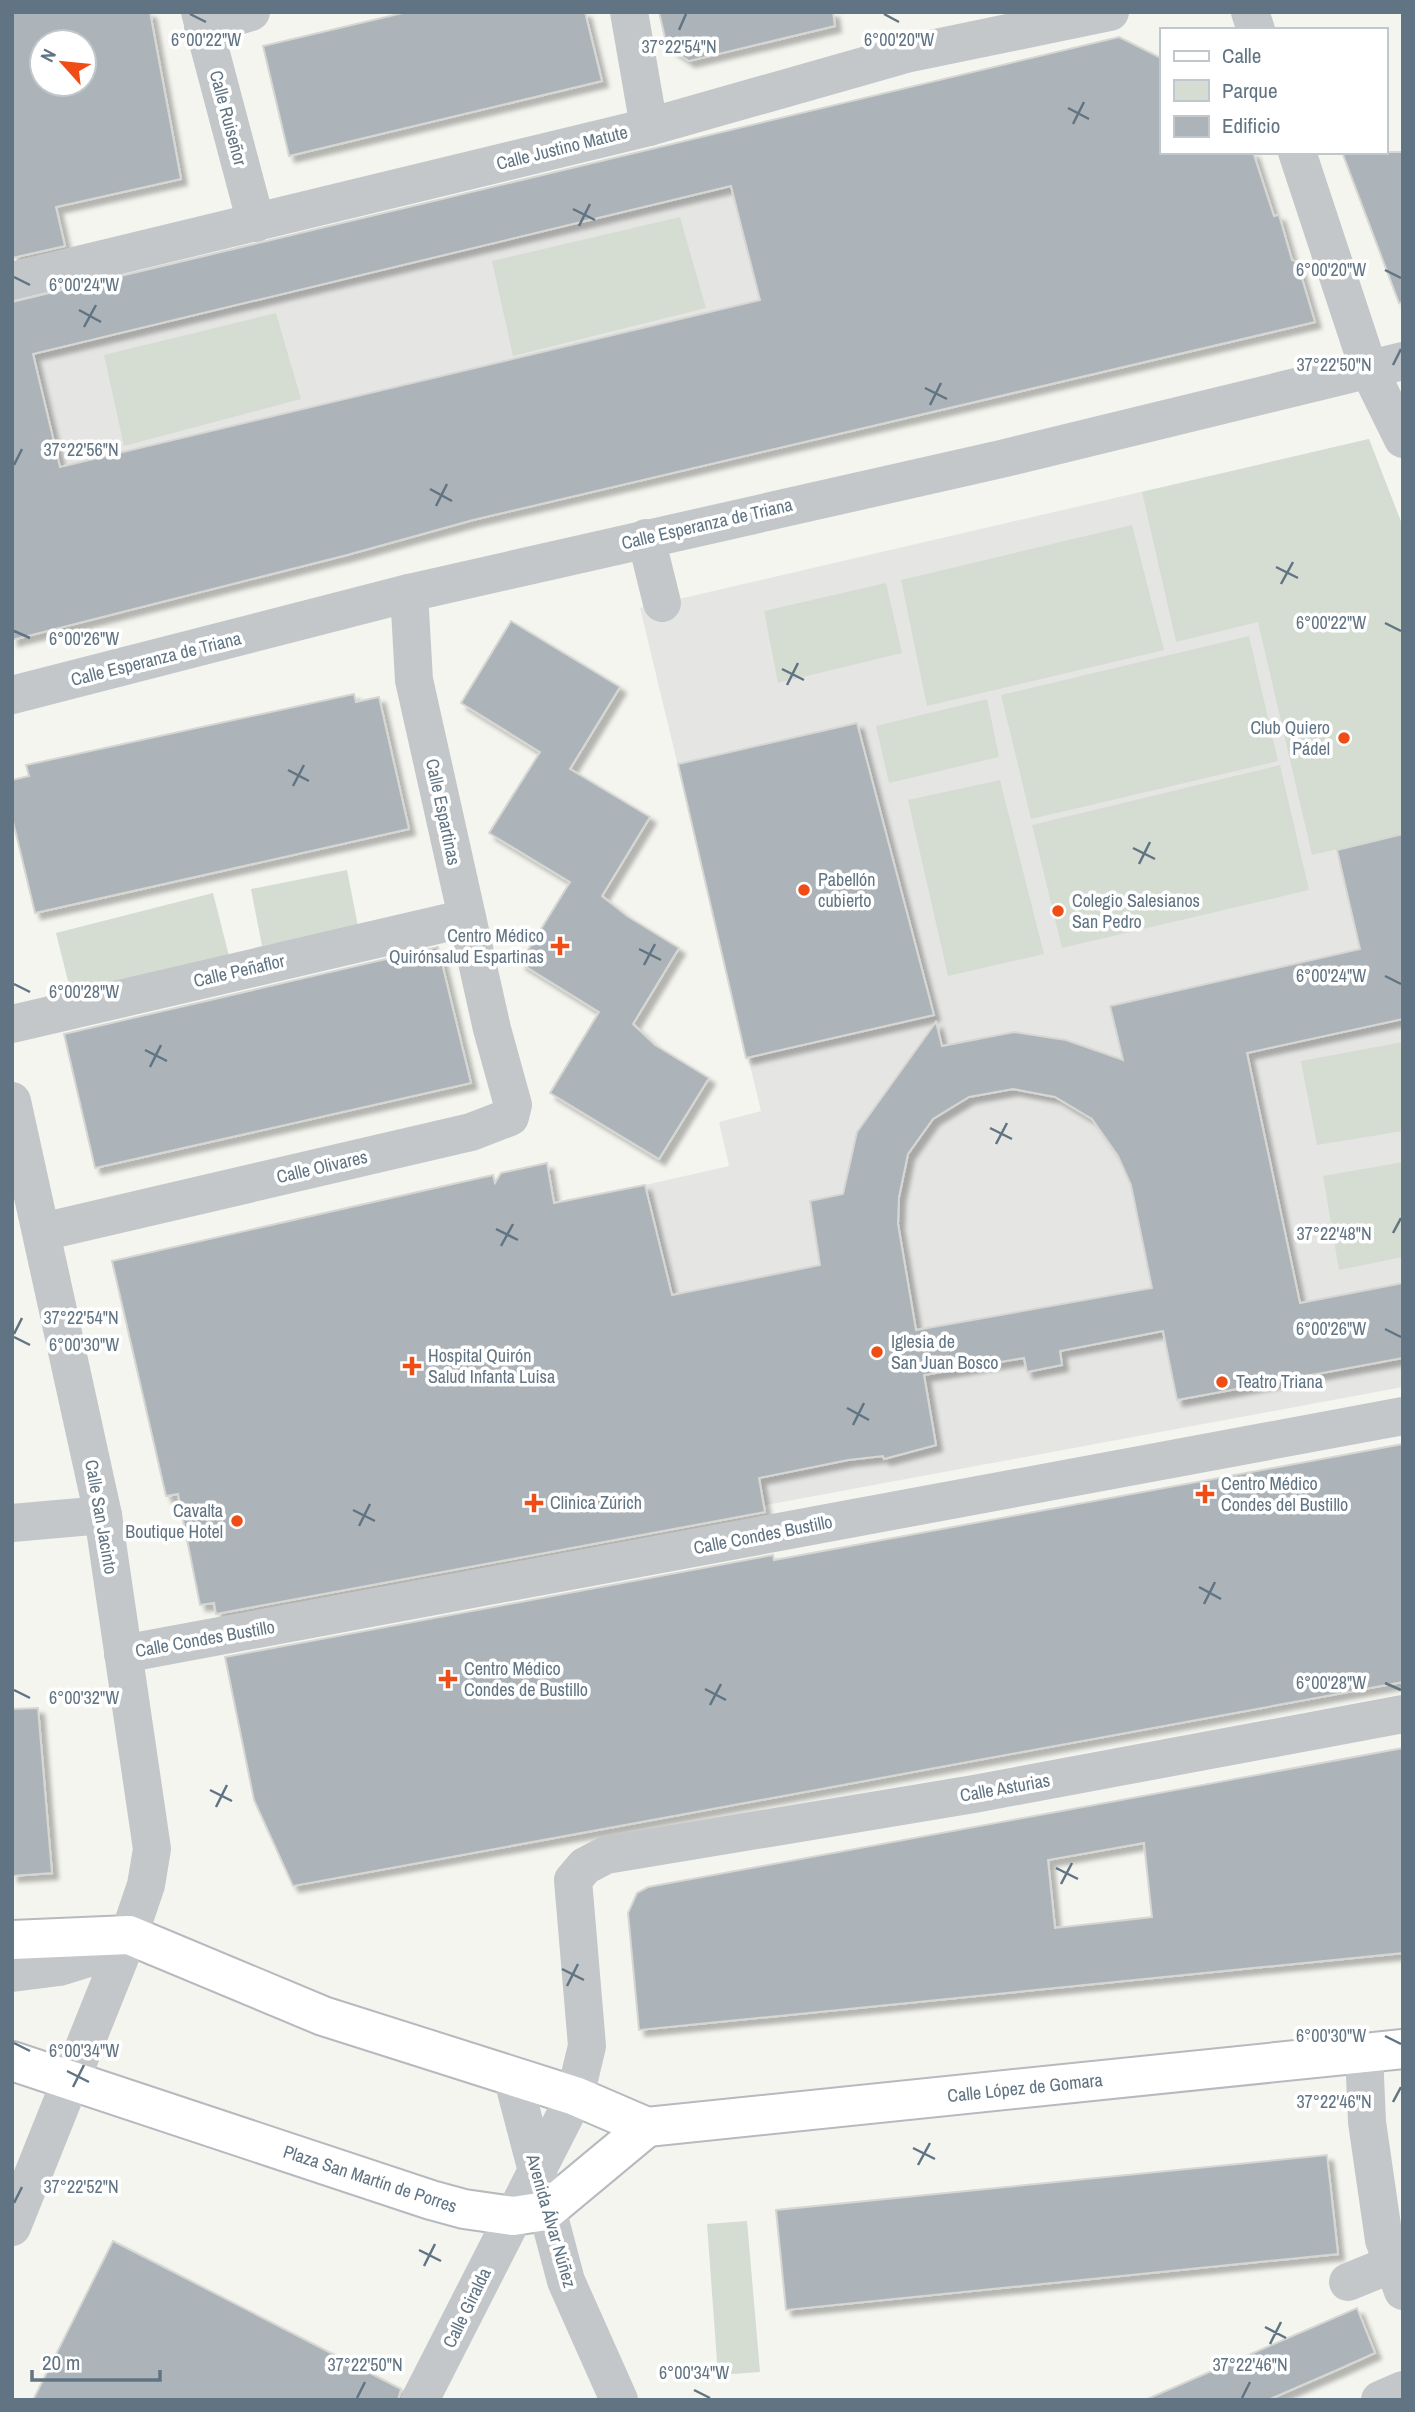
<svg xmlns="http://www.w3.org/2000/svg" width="1415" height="2412" font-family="'Archivo Narrow',sans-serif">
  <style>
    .built { fill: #e5e6e4 }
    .green { fill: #d5dcd1 }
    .building { fill: #acb4b9; stroke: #d6d6d3; stroke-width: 2; fill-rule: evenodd; filter: url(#shadow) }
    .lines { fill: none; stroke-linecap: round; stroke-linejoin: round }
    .major-casing { stroke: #b6babe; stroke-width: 42 }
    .minor { stroke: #c3c7ca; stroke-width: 38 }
    .major { stroke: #fff; stroke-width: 38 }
    .ticks { fill: none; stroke: #617483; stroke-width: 2.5 }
    .poi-dot { fill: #ef4c16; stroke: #fff; stroke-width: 2.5 }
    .labels { text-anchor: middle; stroke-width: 7; stroke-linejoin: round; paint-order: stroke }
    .street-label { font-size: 18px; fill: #617483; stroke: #fff }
    .poi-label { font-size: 18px; fill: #617483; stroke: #fff; text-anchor: start }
    .ticks-label { font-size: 18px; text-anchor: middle; fill: #617483; stroke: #fff; stroke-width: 7; stroke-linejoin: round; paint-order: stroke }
  </style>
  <defs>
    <filter id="shadow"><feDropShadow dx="6" dy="6" stdDeviation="2" flood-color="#0004"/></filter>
  </defs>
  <rect width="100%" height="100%" fill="#f5f5f0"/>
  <g class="built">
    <path d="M 840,104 L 895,329 L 12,549 L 12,300 Z"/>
    <path d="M 1369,439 L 1403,527 L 1403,1387 L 734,1511 L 672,1295 L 645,1185 L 729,1166 L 719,1122 L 761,1111 L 640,608 Z"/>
  </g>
  <g class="green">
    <path d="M 680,217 L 706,308 L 513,356 L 492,261 Z"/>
    <path d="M 276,313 L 301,399 L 124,446 L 104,355 Z"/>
    <path d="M 1369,439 L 1403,527 L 1403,834 L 1312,855 L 1258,622 L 1176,642 L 1142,492 Z"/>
    <path d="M 1132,525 L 1164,650 L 927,706 L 901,580 Z"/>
    <path d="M 886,583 L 902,653 L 778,683 L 764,611 Z"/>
    <path d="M 1249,636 L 1278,761 L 1031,819 L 1001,695 Z"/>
    <path d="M 987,699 L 999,757 L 889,783 L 876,726 Z"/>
    <path d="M 1280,765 L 1309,890 L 1062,948 L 1032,825 Z"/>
    <path d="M 1000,780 L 1044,954 L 948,976 L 908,800 Z"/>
    <path d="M 347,870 L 358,926 L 262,946 L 251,889 Z"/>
    <path d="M 213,893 L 229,956 L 72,997 L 56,933 Z"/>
    <path d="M 1403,1042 L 1403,1131 L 1317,1145 L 1301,1061 Z"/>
    <path d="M 1403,1162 L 1403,1257 L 1339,1270 L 1323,1176 Z"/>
    <path d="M 747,2221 L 760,2372 L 718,2375 L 707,2224 Z"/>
  </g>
  <g class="building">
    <path d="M 12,12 L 150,12 L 181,179 L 56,207 L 65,246 L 12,258 ZM 42,42 L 84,42 L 84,84 L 42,84 Z"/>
    <path d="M 407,12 L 585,12 L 602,81 L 289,156 L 263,46 Z"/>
    <path d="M 659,12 L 833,12 L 835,26 L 689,61 L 667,46 Z"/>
    <path d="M 1119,37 L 1161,58 L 1161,152 L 1253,152 L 1274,216 L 1279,215 L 1292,260 L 1297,262 L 1315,322 L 473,520 L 347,555 L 12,640 L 12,302 ZM 731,186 L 760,300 L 60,467 L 33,354 Z"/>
    <path d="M 1342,152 L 1403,152 L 1403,302 L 1399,303 Z"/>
    <path d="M 511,621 L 620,687 L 570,769 L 650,817 L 602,896 L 627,916 L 679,948 L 633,1024 L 655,1045 L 709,1078 L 659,1159 L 550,1093 L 599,1012 L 520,963 L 570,882 L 489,833 L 540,752 L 461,703 Z"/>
    <path d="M 354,694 L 356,702 L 379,697 L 409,829 L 35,913 L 12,817 L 12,780 L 29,776 L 26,765 Z"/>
    <path d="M 857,723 L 934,1015 L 746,1058 L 678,764 Z"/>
    <path d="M 1403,834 L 1403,1019 L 1247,1053 L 1300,1303 L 1403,1283 L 1403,1358 L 1177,1400 L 1163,1331 L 1060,1351 L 1062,1365 L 1027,1372 L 1024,1358 L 924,1375 L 936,1445 L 884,1459 L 883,1456 L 848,1460 L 759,1478 L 765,1512 L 216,1614 L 214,1603 L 200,1605 L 178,1494 L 166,1496 L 112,1261 L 493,1175 L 495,1183 L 501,1173 L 547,1163 L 554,1203 L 645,1185 L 672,1295 L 820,1265 L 810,1201 L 843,1194 L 857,1132 L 936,1022 L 942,1046 L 1014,1032 L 1066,1040 L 1123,1060 L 1110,1006 L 1360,949 L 1337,850 ZM 1013,1089 L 1055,1097 L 1092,1119 L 1118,1156 L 1131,1185 L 1152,1288 L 916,1330 L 898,1224 L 899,1197 L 908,1154 L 933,1119 L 969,1097 Z"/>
    <path d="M 438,947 L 471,1083 L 95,1168 L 64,1034 Z"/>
    <path d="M 1403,1444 L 1403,1682 L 293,1886 L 254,1800 L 225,1657 L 773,1555 L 774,1560 Z"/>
    <path d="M 38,1708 L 52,1873 L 12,1876 L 12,1709 Z"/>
    <path d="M 1403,1748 L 1403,1953 L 639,2030 L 628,1913 L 637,1893 L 648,1887 ZM 1144,1843 L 1152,1917 L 1055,1928 L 1048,1860 Z"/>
    <path d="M 1327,2155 L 1338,2254 L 786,2310 L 776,2210 Z"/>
    <path d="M 113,2241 L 401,2389 L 398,2400 L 33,2400 Z"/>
    <path d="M 1357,2308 L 1375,2353 L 1337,2370 L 1268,2400 L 1145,2400 Z"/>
  </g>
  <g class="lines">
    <g class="major-casing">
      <g id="major">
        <path d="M 12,1940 L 129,1935 L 323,2016 L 575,2096 L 647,2127"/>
        <path d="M 12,2061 L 431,2200 L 464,2209 L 513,2216 L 546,2211 L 647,2127"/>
        <path d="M 647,2127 L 1403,2049"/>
      </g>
    </g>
    <g class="minor">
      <path d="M 200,12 L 256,223"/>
      <path d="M 629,12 L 649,127"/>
      <path d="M 1250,12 L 1256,30"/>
      <path d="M 203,27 L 251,12"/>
      <path d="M 1297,152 L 1369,370 L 1403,439"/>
      <path d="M 12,281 L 649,127 L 906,54 L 1110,12"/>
      <path d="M 646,538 L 662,603"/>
      <path d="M 12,695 L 409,593 L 1001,459 L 1403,361"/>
      <path d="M 12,1024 L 467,918"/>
      <path d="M 12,1101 L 103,1515 L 152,1849 L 146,1885 L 129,1935 L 12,2227"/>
      <path d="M 42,1232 L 471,1132 L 510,1117 L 513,1105 L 492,1029 L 414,680 L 409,593"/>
      <path d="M 12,1523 L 103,1515"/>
      <path d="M 123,1654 L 1403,1416"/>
      <path d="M 12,1973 L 59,1967 L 124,1947"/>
      <path d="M 1364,2053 L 1367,2122 L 1384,2240 L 1403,2291"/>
      <path d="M 512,2076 L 566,2281 L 619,2400"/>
      <path d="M 1348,2282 L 1392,2264"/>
      <path d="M 420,2400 L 575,2096 L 587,2046 L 573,1880 L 585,1866 L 606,1855 L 974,1794 L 1403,1714"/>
      <path d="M 1380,2400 L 1403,2390"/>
    </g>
    <use href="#major" class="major"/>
  </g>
  <path class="ticks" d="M 190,14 L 206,22M 884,14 L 899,22M 679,30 L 686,14M 1068,108 L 1089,119M 1073,124 L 1084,102M 573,209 L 595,220M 579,226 L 590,204M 1385,270 L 1401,278M 14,277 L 30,285M 79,310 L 101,322M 84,327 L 96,305M 1393,365 L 1401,349M 925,388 L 947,399M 930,405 L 941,383M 14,465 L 22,449M 430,489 L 452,501M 436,506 L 447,484M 1276,567 L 1298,578M 1281,584 L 1293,562M 1385,623 L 1401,631M 14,631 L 30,638M 782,669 L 804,680M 787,685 L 798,663M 288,770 L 309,781M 293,786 L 304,765M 1133,848 L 1155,859M 1139,864 L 1150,842M 639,949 L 661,960M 644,965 L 655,944M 1385,976 L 1401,984M 14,984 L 30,992M 145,1050 L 167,1061M 150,1067 L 161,1045M 990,1128 L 1012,1139M 996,1144 L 1007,1123M 496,1229 L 518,1240M 1393,1233 L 1401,1218M 501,1246 L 513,1224M 1385,1329 L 1401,1337M 14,1334 L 22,1318M 14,1337 L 30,1345M 847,1408 L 869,1420M 853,1425 L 864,1403M 353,1510 L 375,1521M 359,1526 L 370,1504M 1199,1587 L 1221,1599M 1204,1604 L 1215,1582M 1385,1683 L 1401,1690M 705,1689 L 726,1700M 14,1690 L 30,1698M 710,1705 L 721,1684M 210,1790 L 232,1801M 216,1807 L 227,1785M 1056,1868 L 1078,1879M 1061,1884 L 1072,1863M 562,1969 L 584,1980M 567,1986 L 578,1964M 1385,2036 L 1401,2044M 14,2043 L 30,2051M 67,2071 L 89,2082M 73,2087 L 84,2065M 1393,2102 L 1401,2087M 913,2148 L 935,2159M 918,2165 L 930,2143M 14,2203 L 22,2187M 419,2250 L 441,2261M 424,2266 L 435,2244M 1265,2327 L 1286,2338M 1270,2344 L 1281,2322M 694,2390 L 710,2398M 357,2398 L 365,2382M 1242,2398 L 1250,2382"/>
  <g class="poi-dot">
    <circle cx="1344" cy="738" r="7"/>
    <circle cx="804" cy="890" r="7"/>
    <circle cx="1058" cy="911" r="7"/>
    <path d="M556.5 935.5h7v7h7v7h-7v7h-7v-7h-7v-7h7z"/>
    <circle cx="877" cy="1352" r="7"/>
    <path d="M408.5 1355.5h7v7h7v7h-7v7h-7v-7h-7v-7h7z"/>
    <circle cx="1222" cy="1382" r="7"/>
    <path d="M1201.5 1483.5h7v7h7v7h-7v7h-7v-7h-7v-7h7z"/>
    <path d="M530.5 1492.5h7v7h7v7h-7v7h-7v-7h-7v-7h7z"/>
    <circle cx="237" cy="1521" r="7"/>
    <path d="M444.5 1668.5h7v7h7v7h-7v7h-7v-7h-7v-7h7z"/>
  </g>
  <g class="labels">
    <g class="street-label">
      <text transform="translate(228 118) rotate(75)" y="6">Calle Ruiseñor</text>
      <text transform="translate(562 148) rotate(-14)" y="6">Calle Justino Matute</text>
      <text transform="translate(707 524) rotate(-13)" y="6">Calle Esperanza de Triana</text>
      <text transform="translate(156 659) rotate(-14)" y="6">Calle Esperanza de Triana</text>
      <text transform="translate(443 812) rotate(78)" y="6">Calle Espartinas</text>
      <text transform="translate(239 971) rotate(-13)" y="6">Calle Peñaflor</text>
      <text transform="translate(322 1167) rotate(-13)" y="6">Calle Olivares</text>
      <text transform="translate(101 1517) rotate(80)" y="6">Calle San Jacinto</text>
      <text transform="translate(763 1535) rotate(-11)" y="6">Calle Condes Bustillo</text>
      <text transform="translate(205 1639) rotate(-10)" y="6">Calle Condes Bustillo</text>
      <text transform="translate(1005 1788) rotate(-10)" y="6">Calle Asturias</text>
      <text transform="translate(1025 2088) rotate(-6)" y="6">Calle López de Gomara</text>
      <text transform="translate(370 2179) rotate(18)" y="6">Plaza San Martín de Porres</text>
      <text transform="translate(551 2221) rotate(74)" y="6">Avenida Álvar Núñez</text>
      <text transform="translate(467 2308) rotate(-64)" y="6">Calle Giralda</text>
    </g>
    <g class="poi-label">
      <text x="1330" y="734" text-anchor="end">Club Quiero<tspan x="1330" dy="21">Pádel</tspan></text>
      <text x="818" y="886">Pabellón<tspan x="818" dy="21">cubierto</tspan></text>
      <text x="1072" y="907">Colegio Salesianos<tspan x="1072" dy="21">San Pedro</tspan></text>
      <text x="544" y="942" text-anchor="end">Centro Médico<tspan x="544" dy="21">Quirónsalud Espartinas</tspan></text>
      <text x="891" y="1348">Iglesia de<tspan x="891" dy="21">San Juan Bosco</tspan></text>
      <text x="428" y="1362">Hospital Quirón<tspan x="428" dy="21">Salud Infanta Luisa</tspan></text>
      <text x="1236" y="1388">Teatro Triana</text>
      <text x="1221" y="1490">Centro Médico<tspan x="1221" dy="21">Condes del Bustillo</tspan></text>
      <text x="550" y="1509">Clinica Zúrich</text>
      <text x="223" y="1517" text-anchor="end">Cavalta<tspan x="223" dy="21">Boutique Hotel</tspan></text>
      <text x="464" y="1675">Centro Médico<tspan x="464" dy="21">Condes de Bustillo</tspan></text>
    </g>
  </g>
  <g class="ticks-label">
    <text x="206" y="46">6°00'22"W</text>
    <text x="899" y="46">6°00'20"W</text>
    <text x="679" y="53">37°22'54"N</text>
    <text x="1331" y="276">6°00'20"W</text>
    <text x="84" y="291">6°00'24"W</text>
    <text x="1334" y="371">37°22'50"N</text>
    <text x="81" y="456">37°22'56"N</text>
    <text x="1331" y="629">6°00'22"W</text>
    <text x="84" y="645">6°00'26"W</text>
    <text x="1331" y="982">6°00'24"W</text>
    <text x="84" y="998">6°00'28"W</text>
    <text x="1334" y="1240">37°22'48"N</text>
    <text x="81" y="1324">37°22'54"N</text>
    <text x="1331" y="1335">6°00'26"W</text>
    <text x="84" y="1351">6°00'30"W</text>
    <text x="1331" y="1689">6°00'28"W</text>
    <text x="84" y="1704">6°00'32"W</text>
    <text x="1331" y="2042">6°00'30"W</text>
    <text x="84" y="2057">6°00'34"W</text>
    <text x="1334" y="2108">37°22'46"N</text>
    <text x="81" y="2193">37°22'52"N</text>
    <text x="365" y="2371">37°22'50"N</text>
    <text x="1250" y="2371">37°22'46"N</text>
    <text x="694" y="2379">6°00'34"W</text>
  </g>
  <rect width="1415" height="2412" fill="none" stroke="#617483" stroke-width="28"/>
  <rect x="1160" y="28" width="228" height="126" fill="#ffffff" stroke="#c0c7cd" stroke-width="2"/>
  <rect x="1174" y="51" width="35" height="10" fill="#ffffff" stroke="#c0c7cd" stroke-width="2"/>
  <text x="1222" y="63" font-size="21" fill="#617483">Calle</text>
  <rect x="1174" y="80" width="35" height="21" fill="#d5dcd1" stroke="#c0c7cd" stroke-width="2"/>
  <text x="1222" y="98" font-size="21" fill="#617483">Parque</text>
  <rect x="1174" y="116" width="35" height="21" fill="#acb4b9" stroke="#c0c7cd" stroke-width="2"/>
  <text x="1222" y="133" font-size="21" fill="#617483">Edificio</text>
  <g transform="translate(63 63) rotate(297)"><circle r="33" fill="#ffffff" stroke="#c0c7cd" stroke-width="2"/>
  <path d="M0-5L12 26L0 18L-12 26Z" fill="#ef4c16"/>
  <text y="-10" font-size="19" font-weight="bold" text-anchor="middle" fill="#617483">N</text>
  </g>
  <path d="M32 2370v10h128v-10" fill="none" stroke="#617483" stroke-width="3.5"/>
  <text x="42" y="2370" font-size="21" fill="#617483" stroke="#ffffff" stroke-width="5" paint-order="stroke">20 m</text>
</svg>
